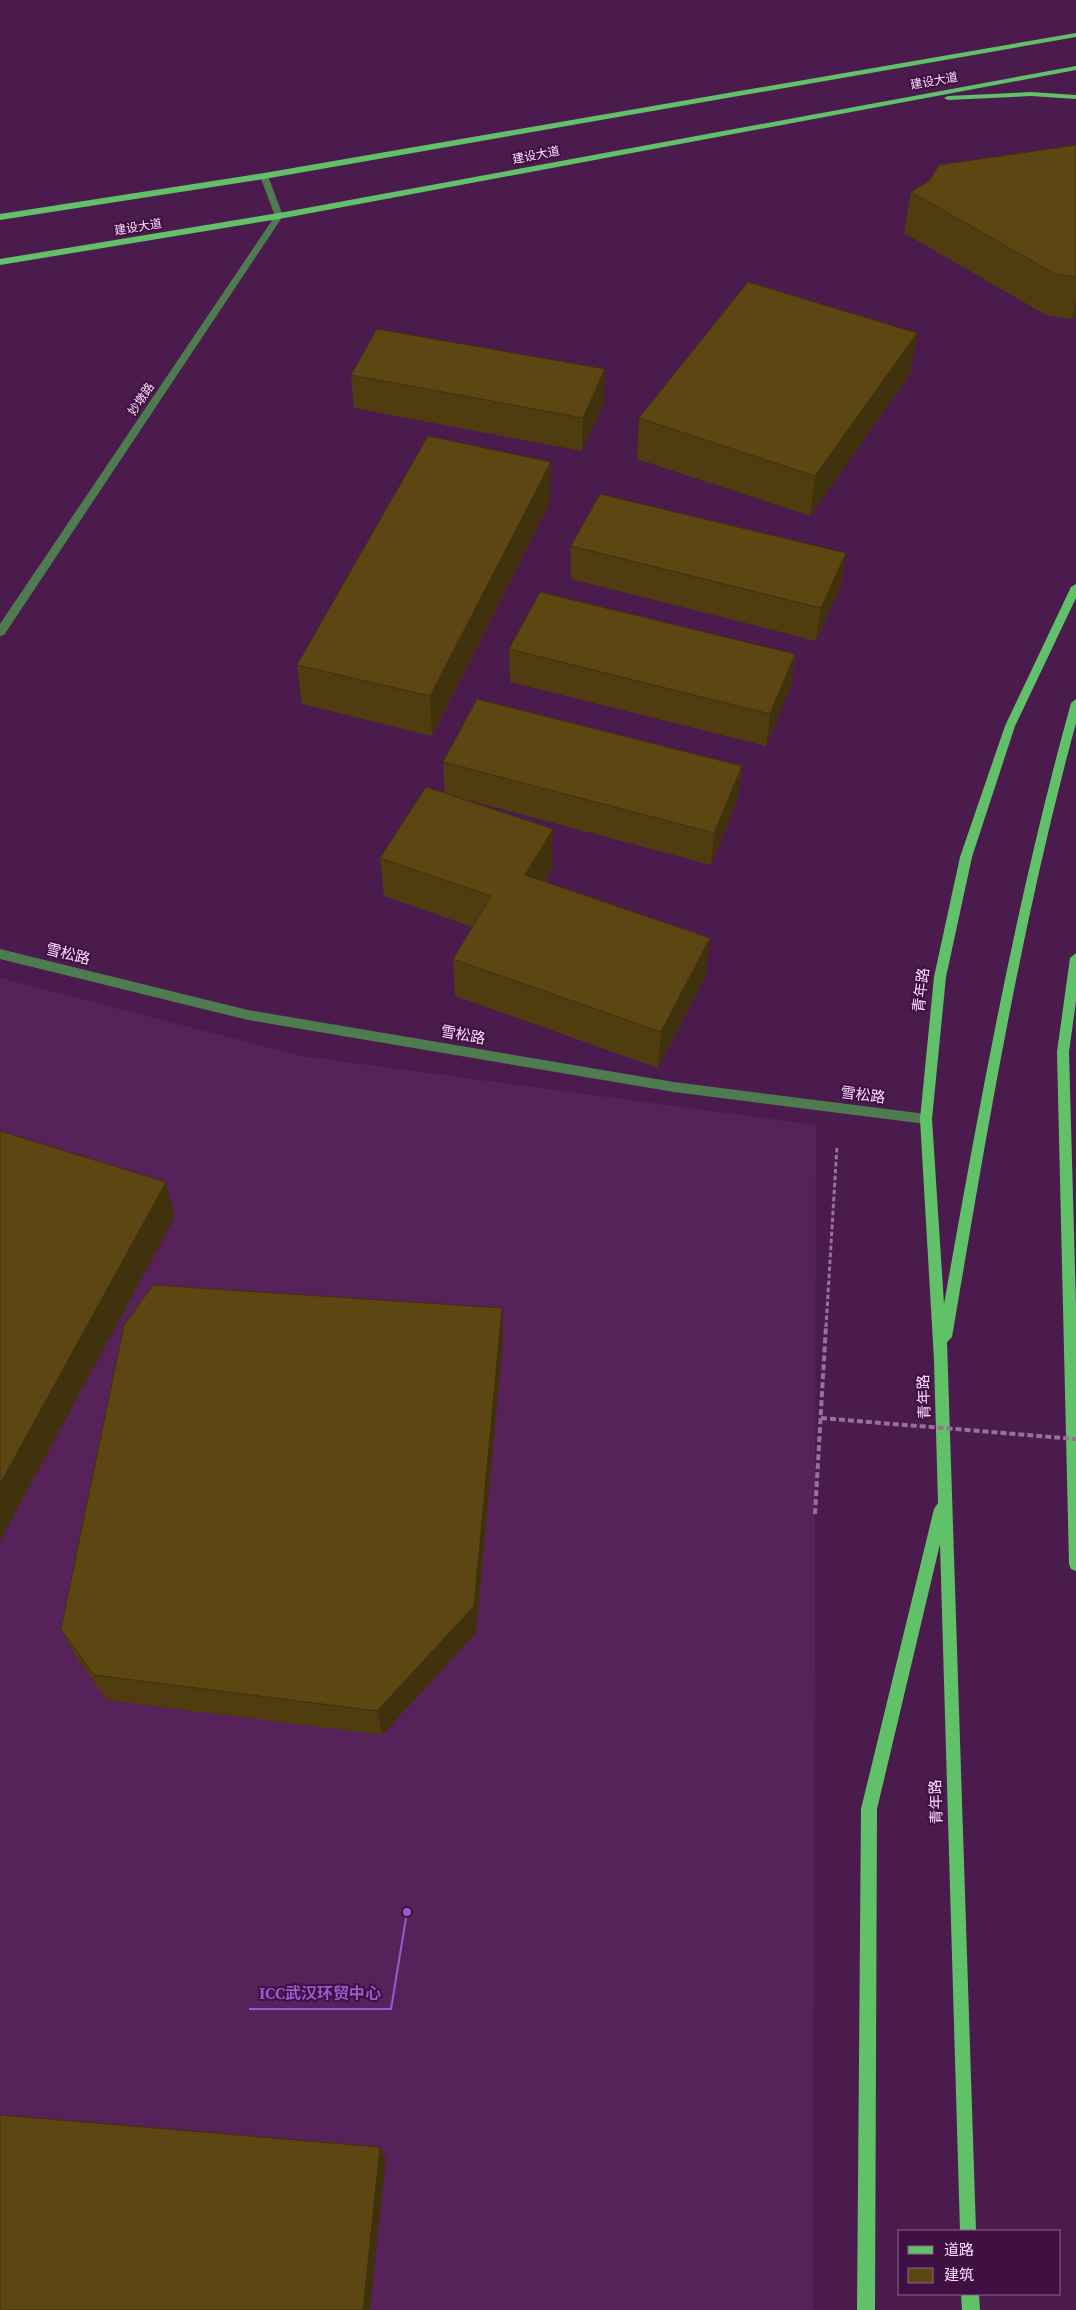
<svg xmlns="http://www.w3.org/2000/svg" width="1076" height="2310" font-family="'Source Serif 4','Noto Sans SC',serif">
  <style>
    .built { fill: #57215a }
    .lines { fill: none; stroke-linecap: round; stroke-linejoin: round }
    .path-far1 { stroke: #98709a; stroke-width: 3; stroke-dasharray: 4.5 2.5; stroke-linecap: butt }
    .path { stroke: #98709a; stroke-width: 4; stroke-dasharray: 6 3; stroke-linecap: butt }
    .minor { fill: #4e7b50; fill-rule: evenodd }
    .major { fill: #60c169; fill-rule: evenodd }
    .path-bridge { stroke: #98709a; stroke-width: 4; stroke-dasharray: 6 3; stroke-linecap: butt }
    .wall { fill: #4f3d10 }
    .shaded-wall { fill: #40320d }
    .building { fill: #5c4713; stroke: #40320d }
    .labels { text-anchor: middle; stroke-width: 4; stroke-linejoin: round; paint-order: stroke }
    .far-street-label { font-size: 12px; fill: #fcdffd; stroke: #401043 }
    .street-label { font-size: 15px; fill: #fcdffd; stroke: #401043 }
    .leader { fill: none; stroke: #9b59ce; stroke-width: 2 }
    .callout-dot { fill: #9b59ce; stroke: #401043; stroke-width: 2 }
    .callout-label { font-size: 16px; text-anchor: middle; font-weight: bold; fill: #9b59ce; stroke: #401043; stroke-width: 4; stroke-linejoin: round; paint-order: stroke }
  </style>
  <rect width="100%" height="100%" fill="#4b1b4e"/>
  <path class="built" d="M 0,978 L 301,1056 L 816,1125 L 813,2310 L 0,2310 Z"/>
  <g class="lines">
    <path class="path-far1" d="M 826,1327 L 837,1146"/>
    <path class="path" d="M 815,1514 L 826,1325"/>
    <g class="minor">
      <path d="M 264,173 L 268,176 L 283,216 L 4,635 L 0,636 L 0,624 L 275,216 L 260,176 Z"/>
      <path d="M 0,949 L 248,1010 L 674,1082 L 926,1114 L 930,1115 L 932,1119 L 930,1123 L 926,1124 L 674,1092 L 248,1020 L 0,959 Z"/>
    </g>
    <g class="major">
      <path d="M 1076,33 L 1076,37 L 264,179 L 0,220 L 0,214 L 264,173 Z"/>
      <path d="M 1076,66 L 1076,70 L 279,219 L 0,265 L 0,259 L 279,213 Z"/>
      <path d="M 1031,92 L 1076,95 L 1076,99 L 1031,96 L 948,100 L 944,98 L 948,96 Z"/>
      <path d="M 1076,584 L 1076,598 L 1015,726 L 972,857 L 946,977 L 932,1119 L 944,1304 C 980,1102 1016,901 1071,703 L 1076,699 L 1076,723 C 1021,925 987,1131 952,1337 L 947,1342 L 976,2231 L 960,2231 L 940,1544 L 877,1809 L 875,2310 L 857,2310 L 861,1809 L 934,1509 L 938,1503 L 934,1360 L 920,1119 L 934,977 L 960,857 L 1005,726 L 1071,587 Z"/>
      <path d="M 1076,953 L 1076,1001 L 1069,1052 L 1076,1305 L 1076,1571 L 1071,1569 L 1069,1564 L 1057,1052 L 1070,958 Z"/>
      <path d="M 961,2294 L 979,2294 L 980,2310 L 962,2310 Z"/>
    </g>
    <path class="path-bridge" d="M 821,1418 L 1076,1439"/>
  </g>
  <g class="wall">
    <path d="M 1076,145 L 1076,317 L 1072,319 L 1046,315 L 904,233 L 911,192 L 929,181 Z"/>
    <path d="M 917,333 L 910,374 L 810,516 L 637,459 L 639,418 Z"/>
    <path d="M 351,375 L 604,403 L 582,451 L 354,408 Z"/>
    <path d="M 550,502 L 432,736 L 302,704 L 297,665 Z"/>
    <path d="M 571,546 L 841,586 L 816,641 L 571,579 Z"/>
    <path d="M 509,649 L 795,654 L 791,686 L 766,746 L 510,682 Z"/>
    <path d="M 443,762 L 742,766 L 738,798 L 711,865 L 449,795 L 552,868 L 544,882 L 706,975 L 658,1068 L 455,996 L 453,959 L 472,927 L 384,896 L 380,858 L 445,794 Z"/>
    <path d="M 503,1340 L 476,1633 L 382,1735 L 107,1700 L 75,1655 L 61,1629 Z"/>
  </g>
  <g class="shaded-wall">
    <path d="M 1076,301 L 1076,317 L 1072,319 Z"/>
    <path d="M 917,333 L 910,374 L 810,516 L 815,476 Z"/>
    <path d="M 605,369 L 604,403 L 582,451 L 583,418 Z"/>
    <path d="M 551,462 L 550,502 L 432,736 L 430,696 Z"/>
    <path d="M 846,553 L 841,586 L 816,641 L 821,608 Z"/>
    <path d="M 795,654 L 791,686 L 766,746 L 770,714 Z"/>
    <path d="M 742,766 L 738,798 L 711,865 L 714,833 Z"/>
    <path d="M 553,829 L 552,868 L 525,913 L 525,875 Z"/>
    <path d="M 710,938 L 706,975 L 658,1068 L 661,1032 Z"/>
    <path d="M 166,1182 L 175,1217 L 0,1541 L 0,1484 Z"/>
    <path d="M 502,1308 L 503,1340 L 476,1633 L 382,1735 L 377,1711 Z"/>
    <path d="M 380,2147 L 386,2159 L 370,2310 L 363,2310 Z"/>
  </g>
  <g class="building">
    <path d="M 1076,145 L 1076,277 L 1055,274 L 911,192 L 929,181 L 939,165 Z"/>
    <path d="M 748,282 L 917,333 L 815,476 L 639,418 Z"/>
    <path d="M 377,329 L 605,369 L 583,418 L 351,375 Z"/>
    <path d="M 428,436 L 551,462 L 430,696 L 297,665 Z"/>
    <path d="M 600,494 L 846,553 L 821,608 L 571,546 Z"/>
    <path d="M 540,592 L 795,654 L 770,714 L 509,649 Z"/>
    <path d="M 477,699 L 742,766 L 714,833 L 443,762 Z"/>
    <path d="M 426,787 L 553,829 L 525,875 L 710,938 L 661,1032 L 453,959 L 491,896 L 380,858 Z"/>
    <path d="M 0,1131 L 166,1182 L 0,1484 Z"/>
    <path d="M 153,1285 L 502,1308 L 474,1606 L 377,1711 L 94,1675 L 61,1629 L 124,1325 Z"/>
    <path d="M 0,2115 L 380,2147 L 363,2310 L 0,2310 Z"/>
  </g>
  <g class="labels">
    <g class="far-street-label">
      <text transform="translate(934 81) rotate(-10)" y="4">建设大道</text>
      <text transform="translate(536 155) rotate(-11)" y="4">建设大道</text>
      <text transform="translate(138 227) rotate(-9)" y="4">建设大道</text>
      <text transform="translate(141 399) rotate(-56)" y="4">妙墩路</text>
    </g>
    <g class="street-label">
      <text transform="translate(68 954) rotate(14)" y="5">雪松路</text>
      <text transform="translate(921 990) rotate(-83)" y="5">青年路</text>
      <text transform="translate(463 1035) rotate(10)" y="5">雪松路</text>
      <text transform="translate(863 1095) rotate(7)" y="5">雪松路</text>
      <text transform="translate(924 1397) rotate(-92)" y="5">青年路</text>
      <text transform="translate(936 1802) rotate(-92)" y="5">青年路</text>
    </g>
  </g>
  <path class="leader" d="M407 1912L391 2009H249"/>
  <circle class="callout-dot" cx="407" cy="1912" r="5"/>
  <g class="callout-label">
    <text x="320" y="1999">ICC武汉环贸中心</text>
  </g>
  <rect x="898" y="2230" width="162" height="65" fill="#401043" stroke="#8b638d"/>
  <rect x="908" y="2246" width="25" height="8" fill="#60c169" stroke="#8b638d"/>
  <text x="944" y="2255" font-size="15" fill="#fcdffd">道路</text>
  <rect x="908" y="2268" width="25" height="15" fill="#5c4713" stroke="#8b638d"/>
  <text x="944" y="2280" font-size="15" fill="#fcdffd">建筑</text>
</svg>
